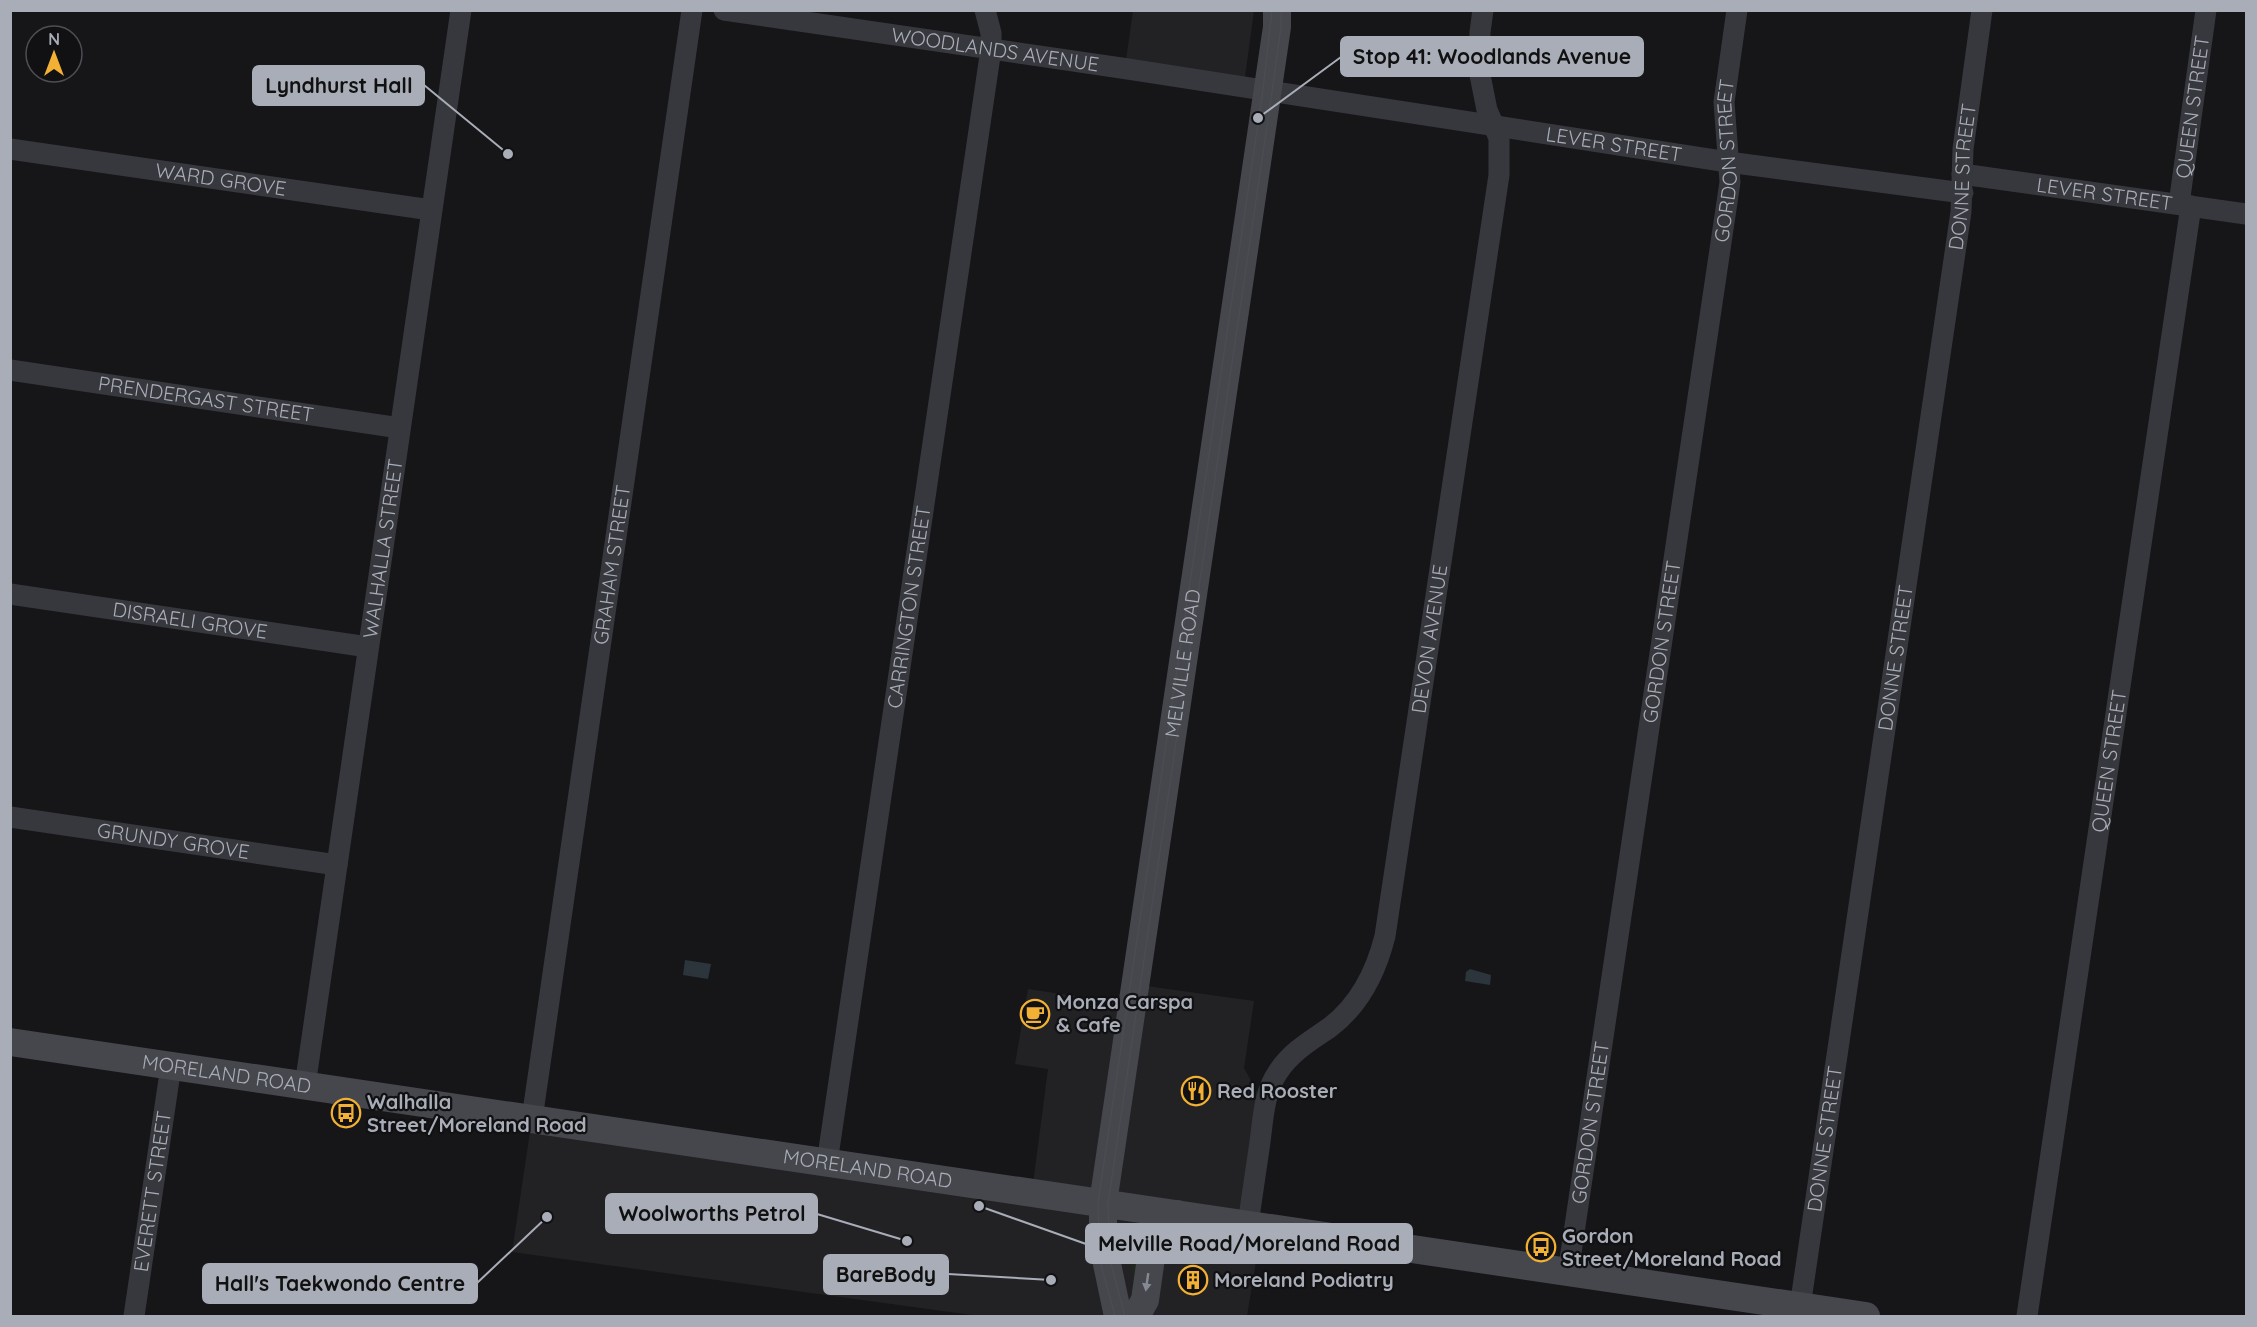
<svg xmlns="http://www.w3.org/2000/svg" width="2257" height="1327" font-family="Quicksand,sans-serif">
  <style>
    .built { fill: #222225 }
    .green { fill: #1e261f }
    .water { fill: #2c353c }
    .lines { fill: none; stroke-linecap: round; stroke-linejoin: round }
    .minor { stroke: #37383d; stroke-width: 21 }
    .secondary { stroke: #45474d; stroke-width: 28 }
    .tram { stroke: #4a4c52; stroke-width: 1.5 }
    .oneway { fill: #858993 }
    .labels { text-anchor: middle; stroke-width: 4.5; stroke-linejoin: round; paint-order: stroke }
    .street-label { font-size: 20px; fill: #a8adb8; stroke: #111113 }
    .poi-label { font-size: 20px; font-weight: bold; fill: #a8adb8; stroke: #111113; text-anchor: start }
    .leader { fill: none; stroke: #a8adb8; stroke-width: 2 }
    .callout-dot { fill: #a8adb8; stroke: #111113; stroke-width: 2 }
    .callout { fill: #a8adb8; stroke: #a8adb8; stroke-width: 2 }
    .callout-label { font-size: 21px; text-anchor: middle; font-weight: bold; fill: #111 }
  </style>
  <rect width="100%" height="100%" fill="#161618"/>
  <g class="built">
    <path d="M 1133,11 L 1254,11 L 1243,92 L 1124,74 Z"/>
    <path d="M 1125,983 L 1254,1001 L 1244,1068 L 1268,1111 L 1252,1217 L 1263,1219 L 1247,1316 L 979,1316 L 512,1252 L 531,1125 L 1031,1199 L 1048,1069 L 1015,1064 L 1028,989 L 1122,1003 Z"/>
  </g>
  <path class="green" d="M 1129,1236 L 1148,1239 L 1136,1294 L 1127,1248 L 1127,1241 Z"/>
  <g class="water">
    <path d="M 685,960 L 711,964 L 708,979 L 683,975 Z"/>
    <path d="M 1470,969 L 1491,975 L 1490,985 L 1465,981 L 1466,972 Z"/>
  </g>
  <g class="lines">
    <g class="minor">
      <path id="s1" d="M 724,10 L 1128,69 L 1728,162 L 1963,193"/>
      <path id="s2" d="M 10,149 L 431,210"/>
      <path id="s3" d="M 1962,174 L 2246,214"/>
      <path id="s4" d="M 2179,204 L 2206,10"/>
      <path id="s5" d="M 10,370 L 400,428"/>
      <path id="s6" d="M 10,594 L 368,647"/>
      <path id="s7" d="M 10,817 L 337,865"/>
      <path id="s8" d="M 305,1086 L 461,10"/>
      <path id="s9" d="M 532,1119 L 692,10"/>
      <path id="s10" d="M 827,1163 L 991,49 L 991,33 L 985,10"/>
      <path id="s11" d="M 1248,1224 C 1252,1197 1256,1169 1260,1142 C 1263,1119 1264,1092 1278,1072 C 1291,1052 1310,1041 1329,1028 C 1360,1005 1376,972 1385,936 L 1499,175 L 1499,138 L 1487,110 L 1479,70 L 1480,32 L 1483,10"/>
      <path id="s12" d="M 1568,1273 L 1730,182 L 1724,102 L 1737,10"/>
      <path id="s13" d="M 1800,1307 L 1961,212 L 1963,149 L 1982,10"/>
      <path id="s14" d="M 134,1316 L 171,1066"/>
      <path id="s15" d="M 2027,1316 L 2191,206"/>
    </g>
    <g class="secondary">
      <path id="s16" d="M 10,1042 L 1866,1316"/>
      <path id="s17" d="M 1118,1316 L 1103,1245 L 1103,1203 L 1277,27 L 1277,10"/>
      <path d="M 1136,1316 L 1145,1300 L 1154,1237 L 1162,1224 L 1177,1214"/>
    </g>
    <g class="tram">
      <path d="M 1115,1316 L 1100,1261 L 1098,1203 L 1263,90 L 1272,10"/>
      <path d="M 1125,1316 L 1110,1260 L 1108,1204 L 1272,92 L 1281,27 L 1281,10"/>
    </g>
  </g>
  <defs><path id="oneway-solid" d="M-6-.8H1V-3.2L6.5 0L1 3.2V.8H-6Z" transform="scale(1.5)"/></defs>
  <use class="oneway" href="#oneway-solid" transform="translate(1147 1282) rotate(98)"/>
  <defs>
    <g id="cafe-ring" transform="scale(1.5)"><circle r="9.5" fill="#111113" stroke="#f2b134" stroke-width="1.5"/><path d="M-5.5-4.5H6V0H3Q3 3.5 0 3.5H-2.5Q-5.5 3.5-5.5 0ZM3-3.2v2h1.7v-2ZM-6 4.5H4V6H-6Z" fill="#f2b134"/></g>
    <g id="restaurant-ring" transform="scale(1.5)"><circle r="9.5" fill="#111113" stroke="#f2b134" stroke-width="1.5"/><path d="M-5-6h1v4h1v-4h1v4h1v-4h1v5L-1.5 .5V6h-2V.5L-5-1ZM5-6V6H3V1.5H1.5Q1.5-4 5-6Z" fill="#f2b134"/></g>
    <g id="bus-ring" transform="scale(1.5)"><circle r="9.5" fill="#111113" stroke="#f2b134" stroke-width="1.5"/><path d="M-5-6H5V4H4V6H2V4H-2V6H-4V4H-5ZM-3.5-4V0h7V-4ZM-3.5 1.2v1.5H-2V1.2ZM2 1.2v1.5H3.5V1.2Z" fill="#f2b134"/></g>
    <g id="building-ring" transform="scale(1.5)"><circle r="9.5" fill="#111113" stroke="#f2b134" stroke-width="1.5"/><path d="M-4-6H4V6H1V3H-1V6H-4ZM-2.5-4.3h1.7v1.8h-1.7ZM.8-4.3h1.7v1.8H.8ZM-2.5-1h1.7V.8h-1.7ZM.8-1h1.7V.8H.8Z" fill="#f2b134"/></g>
  </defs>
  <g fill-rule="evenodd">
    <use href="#cafe-ring" x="1035" y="1014"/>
    <use href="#restaurant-ring" x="1196" y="1091"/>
    <use href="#bus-ring" x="346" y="1113"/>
    <use href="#bus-ring" x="1541" y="1247"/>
    <use href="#building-ring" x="1193" y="1280"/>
  </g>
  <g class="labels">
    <g class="street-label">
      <text dy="7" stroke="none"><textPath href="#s1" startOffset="274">WOODLANDS AVENUE</textPath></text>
      <text dy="7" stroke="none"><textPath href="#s4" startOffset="98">QUEEN STREET</textPath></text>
      <text dy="7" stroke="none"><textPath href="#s1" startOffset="900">LEVER STREET</textPath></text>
      <text dy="7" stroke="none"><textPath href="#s12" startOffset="1124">GORDON STREET</textPath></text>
      <text dy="7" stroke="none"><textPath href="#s13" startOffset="1142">DONNE STREET</textPath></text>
      <text dy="7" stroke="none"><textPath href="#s2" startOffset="213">WARD GROVE</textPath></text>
      <text dy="7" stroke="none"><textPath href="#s3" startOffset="144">LEVER STREET</textPath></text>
      <text dy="7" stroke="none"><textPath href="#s5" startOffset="198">PRENDERGAST STREET</textPath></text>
      <text dy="7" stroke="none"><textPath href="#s8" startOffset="543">WALHALLA STREET</textPath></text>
      <text dy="7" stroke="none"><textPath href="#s9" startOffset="560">GRAHAM STREET</textPath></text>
      <text dy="7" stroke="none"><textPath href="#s10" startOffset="562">CARRINGTON STREET</textPath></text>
      <text dy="7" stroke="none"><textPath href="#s6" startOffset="182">DISRAELI GROVE</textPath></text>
      <text dy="7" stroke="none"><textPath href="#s11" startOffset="634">DEVON AVENUE</textPath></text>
      <text dy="7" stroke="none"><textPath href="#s12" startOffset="638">GORDON STREET</textPath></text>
      <text dy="7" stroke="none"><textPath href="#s13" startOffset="656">DONNE STREET</textPath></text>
      <text dy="7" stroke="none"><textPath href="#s17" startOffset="660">MELVILLE ROAD</textPath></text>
      <text dy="7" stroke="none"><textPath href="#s15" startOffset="561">QUEEN STREET</textPath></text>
      <text dy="7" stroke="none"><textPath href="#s7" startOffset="165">GRUNDY GROVE</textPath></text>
      <text dy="7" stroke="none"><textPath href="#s16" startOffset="219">MORELAND ROAD</textPath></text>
      <text dy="7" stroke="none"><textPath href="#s12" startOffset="152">GORDON STREET</textPath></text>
      <text dy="7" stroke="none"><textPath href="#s13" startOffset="170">DONNE STREET</textPath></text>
      <text dy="7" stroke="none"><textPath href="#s16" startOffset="867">MORELAND ROAD</textPath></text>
      <text dy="7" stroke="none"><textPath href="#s14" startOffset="126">EVERETT STREET</textPath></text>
    </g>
    <g class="poi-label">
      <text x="1056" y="1009">Monza Carspa<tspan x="1056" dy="23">&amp; Cafe</tspan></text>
      <text x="1217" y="1098">Red Rooster</text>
      <text x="367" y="1109">Walhalla<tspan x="367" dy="23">Street/Moreland Road</tspan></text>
      <text x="1562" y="1243">Gordon<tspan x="1562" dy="23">Street/Moreland Road</tspan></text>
      <text x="1214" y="1287">Moreland Podiatry</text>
    </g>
  </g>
  <path class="leader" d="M1258 118L1341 57M508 154L424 85M907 1241L817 1214M979 1206L1086 1244M1051 1280L948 1274M547 1217L477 1283"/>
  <g class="callout-dot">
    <circle cx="1258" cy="118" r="6"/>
    <circle cx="508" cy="154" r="6"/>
    <circle cx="907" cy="1241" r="6"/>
    <circle cx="979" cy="1206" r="6"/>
    <circle cx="1051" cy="1280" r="6"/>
    <circle cx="547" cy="1217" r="6"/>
  </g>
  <g class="callout">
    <rect x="1341" y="37" width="302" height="39" rx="6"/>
    <rect x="253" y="66" width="171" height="39" rx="6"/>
    <rect x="606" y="1194" width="211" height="39" rx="6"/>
    <rect x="1086" y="1224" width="326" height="39" rx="6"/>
    <rect x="824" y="1255" width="124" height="39" rx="6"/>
    <rect x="203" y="1264" width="274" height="39" rx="6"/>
  </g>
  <g class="callout-label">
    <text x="1492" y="64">Stop 41: Woodlands Avenue</text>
    <text x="339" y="93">Lyndhurst Hall</text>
    <text x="712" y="1221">Woolworths Petrol</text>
    <text x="1249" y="1251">Melville Road/Moreland Road</text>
    <text x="886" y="1282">BareBody</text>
    <text x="340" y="1291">Hall's Taekwondo Centre</text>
  </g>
  <rect width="2257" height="1327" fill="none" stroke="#a8adb8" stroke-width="24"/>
  <g transform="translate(54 54)"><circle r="28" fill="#111113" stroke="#4d4f55" stroke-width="1.5"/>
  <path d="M0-4.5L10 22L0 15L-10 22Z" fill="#f2b134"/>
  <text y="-9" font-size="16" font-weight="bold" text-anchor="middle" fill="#a8adb8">N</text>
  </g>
</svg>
